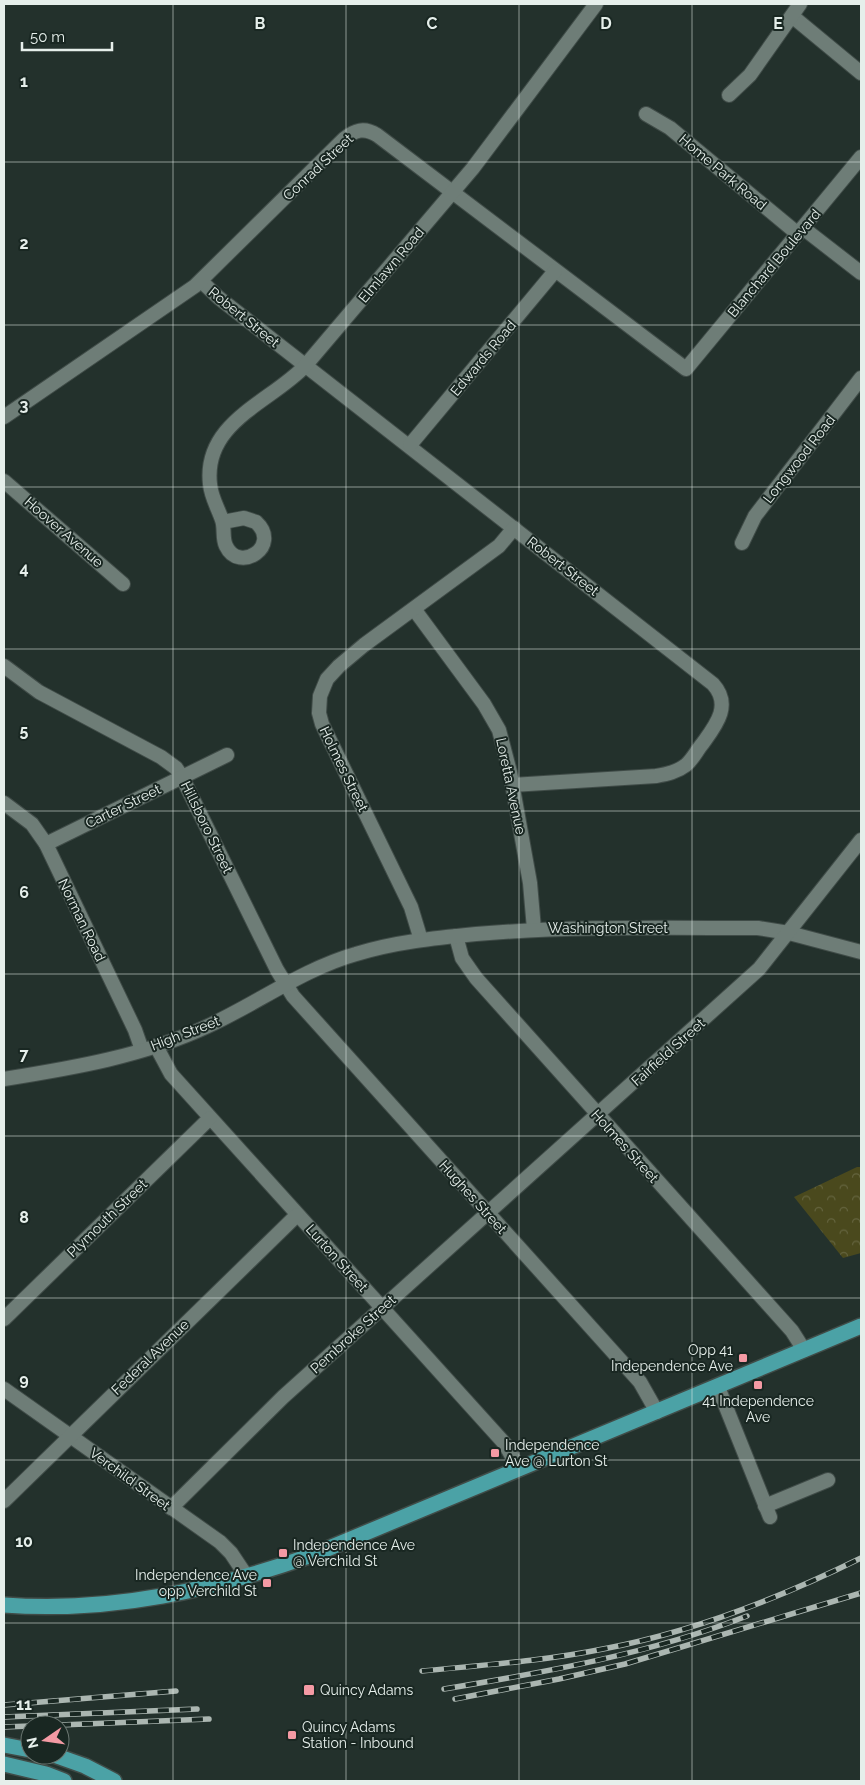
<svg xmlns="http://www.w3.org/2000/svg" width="865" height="1785" font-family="Raleway,sans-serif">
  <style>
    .park { fill: url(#park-crowns) }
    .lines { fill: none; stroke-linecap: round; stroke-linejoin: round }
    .minor-casing { stroke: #404c48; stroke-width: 16 }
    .major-casing { stroke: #404c48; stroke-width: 18 }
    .minor { stroke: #6e7d77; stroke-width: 14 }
    .major { stroke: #4ba2a6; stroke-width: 15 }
    .rail-casing { stroke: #abb6b1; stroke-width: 5.5 }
    .rail { stroke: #192722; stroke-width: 4; stroke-dasharray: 11; stroke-linecap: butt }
    .grid { fill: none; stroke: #e6efeb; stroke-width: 1; stroke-opacity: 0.55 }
    .poi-dot { fill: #f49aa4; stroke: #192722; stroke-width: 2 }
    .labels { text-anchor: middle; stroke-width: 4; stroke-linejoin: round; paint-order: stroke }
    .street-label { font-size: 14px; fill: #e6efeb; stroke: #192722 }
    .poi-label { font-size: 14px; fill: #e6efeb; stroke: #192722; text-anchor: start }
    .grid-label { font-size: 16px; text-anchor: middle; font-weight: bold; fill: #e6efeb; stroke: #192722; stroke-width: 4; stroke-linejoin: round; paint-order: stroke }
  </style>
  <defs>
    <pattern id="park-crowns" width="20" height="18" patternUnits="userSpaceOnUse" patternTransform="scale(1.25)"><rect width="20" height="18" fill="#4a491d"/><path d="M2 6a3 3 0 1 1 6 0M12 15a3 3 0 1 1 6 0" fill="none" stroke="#64643e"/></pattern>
  </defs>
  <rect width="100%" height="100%" fill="#23312c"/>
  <path class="park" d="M 857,1167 L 861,1167 L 861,1253 L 843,1258 L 794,1197 Z"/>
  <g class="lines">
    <g class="minor-casing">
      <g id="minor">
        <path d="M 792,16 L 861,73"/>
        <path d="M 729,95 L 750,75 L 800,4"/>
        <path d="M 646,114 L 670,128 L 798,234"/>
        <path d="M 803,228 L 861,273"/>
        <path d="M 201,281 L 219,298 L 713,684 C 732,705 716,725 703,743 C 697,750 693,759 686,765 C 677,772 667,774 656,776 L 512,785"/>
        <path d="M 4,417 L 195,286 L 344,139 C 355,130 364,127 377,135 L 686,369 L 861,157"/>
        <path d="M 410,445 L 555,271"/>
        <path d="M 4,481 L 123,584"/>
        <path d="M 223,522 L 244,518 L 256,522 C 282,546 239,574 226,546 C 222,538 225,528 222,520 C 218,508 211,497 210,484 C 203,422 271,402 305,366 L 473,168 L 596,4"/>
        <path d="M 742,543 L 755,516 L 861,378"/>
        <path d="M 414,609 L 484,704 L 499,730 L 510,772 L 530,883 L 534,929"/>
        <path d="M 4,666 L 39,692 L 161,757 L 176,768 L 182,777 L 277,970 L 293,996 L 640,1382 L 657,1412"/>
        <path d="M 4,803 L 32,824 L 46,844 L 135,1030 L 142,1050"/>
        <path d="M 46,844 L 227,755"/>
        <path d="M 456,936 L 462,958 L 476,978 L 792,1331 L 804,1350"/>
        <path d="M 421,940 L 411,907 L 322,724 L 319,713 L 320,696 L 327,679 L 339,666 L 364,645 L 499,546 L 514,528"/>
        <path d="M 156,1046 L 171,1074 L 505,1444 L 519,1469"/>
        <path d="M 4,1079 C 73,1068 144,1056 208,1026 C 258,1003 303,969 356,954 C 395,942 435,938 476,934 C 570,926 664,928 758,928 L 789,933 L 861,952"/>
        <path d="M 4,1319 L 210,1118"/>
        <path d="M 718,1387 L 770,1517"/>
        <path d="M 4,1389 L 220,1542 L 231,1553 L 247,1577"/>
        <path d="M 4,1501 L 297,1215"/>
        <path d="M 765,1506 L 828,1480"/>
        <path d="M 171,1508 L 283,1397 L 759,969 L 861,840"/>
      </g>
    </g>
    <g class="major-casing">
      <g id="major">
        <path d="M 4,1605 C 112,1613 214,1590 315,1554 L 861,1326"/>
        <path d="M 4,1745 L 30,1750"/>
        <path d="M 54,1755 L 85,1766 L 114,1781"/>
        <path d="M 4,1764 L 46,1774 L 64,1781"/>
      </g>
    </g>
    <use href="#minor" class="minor"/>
    <use href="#major" class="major"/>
    <g class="rail-casing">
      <g id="rail">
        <path d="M 422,1671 C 483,1665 544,1661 603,1649 C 693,1632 780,1598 861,1558"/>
        <path d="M 444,1689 C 546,1672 649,1654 747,1616"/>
        <path d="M 455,1699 L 559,1679 L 625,1664 L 861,1593"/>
        <path d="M 4,1705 L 176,1691"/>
        <path d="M 4,1717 L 197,1709"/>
        <path d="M 60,1725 L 209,1719"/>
        <path d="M 4,1727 L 30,1726"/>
      </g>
    </g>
    <use href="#rail" class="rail"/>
  </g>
  <path class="grid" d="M 173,4 L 173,1781M 346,4 L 346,1781M 519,4 L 519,1781M 692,4 L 692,1781M 4,162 L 861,162M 4,325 L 861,325M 4,487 L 861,487M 4,649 L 861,649M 4,811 L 861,811M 4,974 L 861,974M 4,1136 L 861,1136M 4,1298 L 861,1298M 4,1460 L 861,1460M 4,1623 L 861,1623"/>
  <g class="poi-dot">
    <rect x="738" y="1353" width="10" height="10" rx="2.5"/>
    <rect x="753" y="1380" width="10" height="10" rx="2.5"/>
    <rect x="490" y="1448" width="10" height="10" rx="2.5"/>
    <rect x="278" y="1548" width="10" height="10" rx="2.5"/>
    <rect x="262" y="1578" width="10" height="10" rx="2.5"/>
    <rect x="303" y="1684" width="12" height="12" rx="2.5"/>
    <rect x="287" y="1730" width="10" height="10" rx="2.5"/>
  </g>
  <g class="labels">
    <g class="street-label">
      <text transform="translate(318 167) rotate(-43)" y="5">Conrad Street</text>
      <text transform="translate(723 172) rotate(40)" y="5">Home Park Road</text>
      <text transform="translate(774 263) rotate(-50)" y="5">Blanchard Boulevard</text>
      <text transform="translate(391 265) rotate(-50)" y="5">Elmlawn Road</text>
      <text transform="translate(244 317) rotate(39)" y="5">Robert Street</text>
      <text transform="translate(483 358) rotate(-50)" y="5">Edwards Road</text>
      <text transform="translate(799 459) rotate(-52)" y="5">Longwood Road</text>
      <text transform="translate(64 532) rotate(41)" y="5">Hoover Avenue</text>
      <text transform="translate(563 566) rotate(38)" y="5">Robert Street</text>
      <text transform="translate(344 769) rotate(64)" y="5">Holmes Street</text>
      <text transform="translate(511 786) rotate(78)" y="5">Loretta Avenue</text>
      <text transform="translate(123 806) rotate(-26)" y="5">Carter Street</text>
      <text transform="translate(207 827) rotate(64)" y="5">Hillsboro Street</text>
      <text transform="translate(82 920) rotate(64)" y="5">Norman Road</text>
      <text x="608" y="933">Washington Street</text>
      <text transform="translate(185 1033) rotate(-21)" y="5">High Street</text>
      <text transform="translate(668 1052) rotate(-42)" y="5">Fairfield Street</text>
      <text transform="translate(625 1146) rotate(48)" y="5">Holmes Street</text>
      <text transform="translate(473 1197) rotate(48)" y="5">Hughes Street</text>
      <text transform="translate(107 1218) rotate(-44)" y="5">Plymouth Street</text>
      <text transform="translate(337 1258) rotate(48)" y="5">Lurton Street</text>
      <text transform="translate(353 1334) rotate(-42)" y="5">Pembroke Street</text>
      <text transform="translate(150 1357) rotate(-44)" y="5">Federal Avenue</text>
      <text transform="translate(130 1479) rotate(36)" y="5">Verchild Street</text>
    </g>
    <g class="poi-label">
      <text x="733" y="1355" text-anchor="end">Opp 41<tspan x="733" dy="16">Independence Ave</tspan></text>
      <text x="758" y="1406" text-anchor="middle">41 Independence<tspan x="758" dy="16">Ave</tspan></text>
      <text x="505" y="1450">Independence<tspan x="505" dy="16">Ave @ Lurton St</tspan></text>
      <text x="293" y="1550">Independence Ave<tspan x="293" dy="16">@ Verchild St</tspan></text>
      <text x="257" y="1580" text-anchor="end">Independence Ave<tspan x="257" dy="16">opp Verchild St</tspan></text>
      <text x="320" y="1695">Quincy Adams</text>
      <text x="302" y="1732">Quincy Adams<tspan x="302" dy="16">Station - Inbound</tspan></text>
    </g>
  </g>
  <g class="grid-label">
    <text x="260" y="29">B</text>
    <text x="432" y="29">C</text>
    <text x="606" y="29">D</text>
    <text x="778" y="29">E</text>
    <text x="24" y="87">1</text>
    <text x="24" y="249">2</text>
    <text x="24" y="411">3</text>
    <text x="24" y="574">4</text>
    <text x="24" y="736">5</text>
    <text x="24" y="898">6</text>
    <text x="24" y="1060">7</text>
    <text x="24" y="1223">8</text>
    <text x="24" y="1385">9</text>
    <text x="24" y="1547">10</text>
    <text x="24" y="1710">11</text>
  </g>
  <rect width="865" height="1785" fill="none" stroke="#e6efeb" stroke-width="10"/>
  <g transform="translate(45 1740) rotate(257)"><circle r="24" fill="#192722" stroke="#6b7772"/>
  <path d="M0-4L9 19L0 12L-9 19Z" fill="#f49aa4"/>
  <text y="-8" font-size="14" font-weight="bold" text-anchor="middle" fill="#e6efeb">N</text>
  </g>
  <path d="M22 42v8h90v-8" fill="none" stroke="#e6efeb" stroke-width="2.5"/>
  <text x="30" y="42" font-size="15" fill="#e6efeb" stroke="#192722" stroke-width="4" paint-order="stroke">50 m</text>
</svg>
